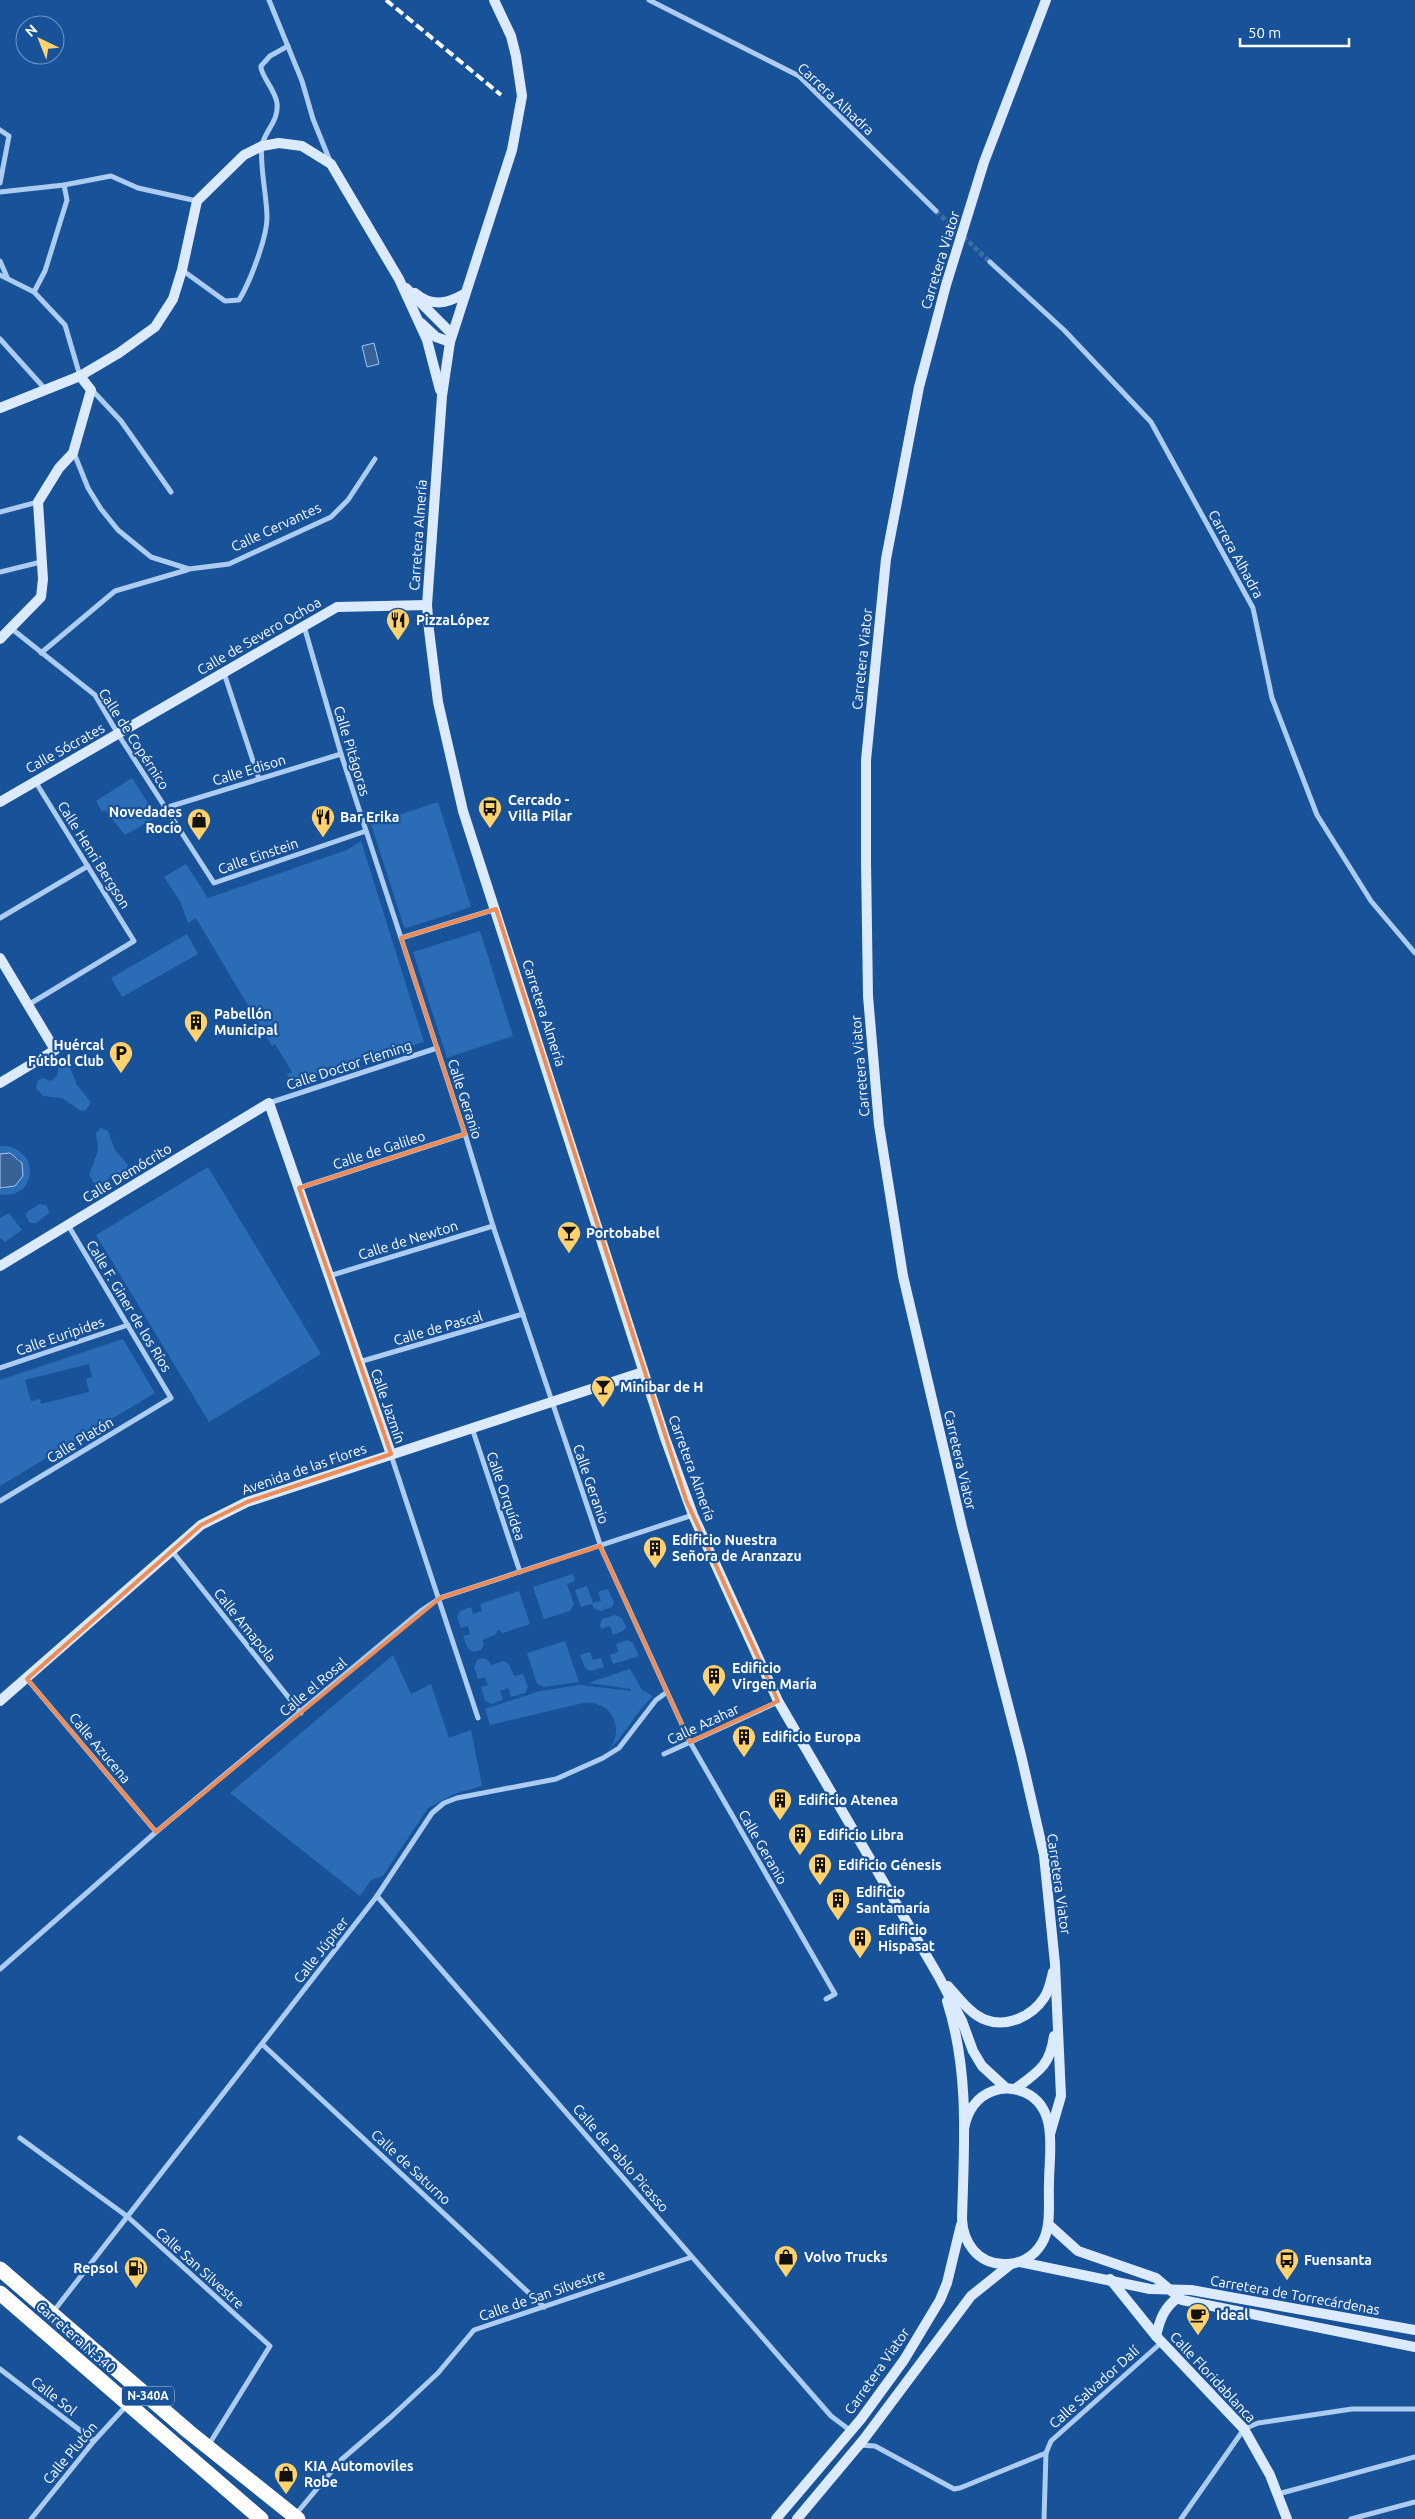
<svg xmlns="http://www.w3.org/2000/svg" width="1415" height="2519" font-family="Ubuntu,sans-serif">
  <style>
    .green { fill: #2b6cb6; fill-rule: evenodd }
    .water { fill: #386295; stroke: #9fc8f4 }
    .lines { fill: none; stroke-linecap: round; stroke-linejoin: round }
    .street-tunnel { stroke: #3b6ca8; stroke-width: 5; stroke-dasharray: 5 2.5; stroke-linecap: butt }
    .street { stroke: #acccf1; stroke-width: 5 }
    .secondary { stroke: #dbeafc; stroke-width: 10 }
    .highway { stroke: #fff; stroke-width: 15 }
    .rail { stroke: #fff; stroke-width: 4; stroke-dasharray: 9 4; stroke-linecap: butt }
    .marked { fill: none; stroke: #ef8b55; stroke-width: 4; stroke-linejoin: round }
    .labels { text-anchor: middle; stroke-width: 4.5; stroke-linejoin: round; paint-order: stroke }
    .shield { fill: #185299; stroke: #bacbe0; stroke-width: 1 }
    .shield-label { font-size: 12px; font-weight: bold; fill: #fff }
    .street-label { font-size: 14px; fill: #fff; stroke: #185299 }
    .poi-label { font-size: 14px; font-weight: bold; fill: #fff; stroke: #185299; text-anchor: start }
  </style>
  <rect width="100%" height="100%" fill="#185299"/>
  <g class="green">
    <path d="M 132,778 L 157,817 L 125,835 L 105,810 L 102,812 L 96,801 Z"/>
    <path d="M 438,802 L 471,907 L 407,928 L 404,927 L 371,824 Z"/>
    <path d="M 361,841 L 424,1042 L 290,1082 L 287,1074 L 292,1072 L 275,1044 L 272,1046 L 196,918 L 188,923 L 180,901 L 164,877 L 186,864 L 208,898 L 347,850 Z"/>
    <path d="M 480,931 L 513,1036 L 447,1058 L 413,952 Z"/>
    <path d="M 187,934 L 198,954 L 122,997 L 111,978 Z"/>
    <path d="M 64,1064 L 70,1068 L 77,1085 L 91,1102 L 86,1110 L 81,1111 L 62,1098 L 43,1096 L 36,1088 L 38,1080 L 43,1078 L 51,1081 L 57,1076 L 59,1066 Z"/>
    <path d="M 101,1128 L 108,1131 L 115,1150 L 128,1165 L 126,1169 L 96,1186 L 89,1175 L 98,1151 L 96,1133 Z"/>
    <path d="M 0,1146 C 24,1144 39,1168 24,1188 L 14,1194 L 0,1195 L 0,1188 L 5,1189 L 23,1167 L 19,1158 L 0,1154 Z"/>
    <path d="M 208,1167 L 321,1354 L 209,1422 L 96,1235 Z"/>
    <path d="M 40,1204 L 47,1206 L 49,1213 L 36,1223 L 30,1223 L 26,1216 L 27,1212 Z"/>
    <path d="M 9,1213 L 22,1230 L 5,1242 L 0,1238 L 0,1218 Z"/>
    <path d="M 123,1339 L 155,1393 L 0,1486 L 0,1380 ZM 89,1364 L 92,1377 L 86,1379 L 89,1392 L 41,1404 L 40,1399 L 31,1401 L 25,1380 Z"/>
    <path d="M 573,1574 L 575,1581 L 567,1584 L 574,1604 L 570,1611 L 544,1619 L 533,1587 Z"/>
    <path d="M 587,1586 L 593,1603 L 601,1601 L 598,1592 L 608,1589 L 614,1602 L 612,1607 L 600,1611 L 594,1608 L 592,1604 L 581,1607 L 575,1590 Z"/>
    <path d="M 519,1591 L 530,1624 L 503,1633 L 498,1630 L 495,1635 L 482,1640 L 484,1644 L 481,1650 L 474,1652 L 468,1649 L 463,1636 L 470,1634 L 468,1626 L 461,1628 L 457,1617 L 460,1611 L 471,1607 L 473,1614 L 482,1611 L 480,1604 Z"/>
    <path d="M 616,1615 L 622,1618 L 626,1627 L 623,1631 L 613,1635 L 610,1626 L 601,1629 L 600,1625 L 602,1619 Z"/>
    <path d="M 627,1640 L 633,1643 L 639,1656 L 613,1664 L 610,1655 L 618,1652 L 616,1644 Z"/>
    <path d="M 565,1641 L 579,1682 L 544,1687 L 537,1684 L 527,1653 Z"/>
    <path d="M 590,1652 L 593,1660 L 601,1658 L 604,1667 L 591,1671 L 585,1668 L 580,1655 Z"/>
    <path d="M 393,1655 L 411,1694 L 431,1684 L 449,1738 L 471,1730 L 482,1786 L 454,1794 L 428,1808 L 383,1876 L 371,1880 L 360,1896 L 230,1793 Z"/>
    <path d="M 484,1658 L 489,1661 L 491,1665 L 504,1661 L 509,1664 L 514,1676 L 523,1674 L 528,1687 L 525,1693 L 511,1697 L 508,1688 L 500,1691 L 503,1700 L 492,1704 L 485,1701 L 481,1687 L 488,1685 L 485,1677 L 478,1679 L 474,1667 L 477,1660 Z"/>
    <path d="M 630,1669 L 642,1690 L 653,1696 C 636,1712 625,1735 608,1751 C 626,1729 612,1700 583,1703 L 490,1725 L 485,1709 L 540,1691 L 580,1685 L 631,1691 L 631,1689 L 588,1683 Z"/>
  </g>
  <g class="water">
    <path d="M 374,343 L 379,364 L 367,367 L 362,346 Z"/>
    <path d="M 10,1153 L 22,1163 L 23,1176 L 15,1186 L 0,1188 L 0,1154 Z"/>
  </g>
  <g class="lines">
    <path class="street-tunnel" d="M 936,211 L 990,262"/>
    <g class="street">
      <path d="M 269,0 L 302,81 L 313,119 L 330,161"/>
      <path d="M 649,0 L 799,76 L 936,211"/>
      <path d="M 0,130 L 9,136 L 0,183"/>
      <path d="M 0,192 L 64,185 L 111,176 L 138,188 L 197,201"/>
      <path d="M 0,261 L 7,277"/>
      <path d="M 990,262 L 1064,330 L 1151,422 L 1253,608 L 1272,698 L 1317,815 L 1371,901 L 1415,953"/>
      <path d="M 182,270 L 225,301 L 239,300 C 250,282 267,238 267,217 C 267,198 259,161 262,145 C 266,129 279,121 277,103 C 275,89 260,75 261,66 L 270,56 L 288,46"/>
      <path d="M 0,275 L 34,292 L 65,325 L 80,376"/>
      <path d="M 34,292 L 45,271 L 67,200 L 64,185"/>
      <path d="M 0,339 L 46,390"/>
      <path d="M 92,390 L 121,421 L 171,492"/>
      <path d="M 74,453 L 88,488 L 101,509 L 118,530 L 151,557 L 189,569 L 229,564 L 331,517 L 348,500 L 375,459"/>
      <path d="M 0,512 L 38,502"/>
      <path d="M 0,572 L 41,562"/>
      <path d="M 304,626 L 341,754 L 465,1134 L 493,1226 L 602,1550 L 690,1742 L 835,1994 L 826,1999"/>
      <path d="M 12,629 L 95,695 L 118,734 L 214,883 L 366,831"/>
      <path d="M 41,653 L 115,591 L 187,570"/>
      <path d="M 224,673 L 259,779"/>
      <path d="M 165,808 L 341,754"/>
      <path d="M 0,918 L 88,866"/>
      <path d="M 401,938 L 496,909"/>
      <path d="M 28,1005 L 134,941 L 35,781"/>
      <path d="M 269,1103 L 437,1048"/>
      <path d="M 299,1188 L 465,1134"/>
      <path d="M 329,1276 L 493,1226"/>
      <path d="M 359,1362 L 523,1314"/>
      <path d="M 0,1368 L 128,1325"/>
      <path d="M 472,1428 L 520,1572"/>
      <path d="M 391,1455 L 478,1718"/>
      <path d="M 0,1501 L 171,1398 L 68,1225"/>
      <path d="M 172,1551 L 301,1713"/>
      <path d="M 27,1679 L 156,1832"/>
      <path d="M 664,1754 L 778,1702"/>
      <path d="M 377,1896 L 831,2416 L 851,2431"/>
      <path d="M 0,1969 L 156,1832 L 422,1610 L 440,1598 L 693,1515"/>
      <path d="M 262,2044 L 544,2307"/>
      <path d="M 20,2138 L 128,2217 L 270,2346 L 208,2446"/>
      <path d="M 53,2312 L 377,1896 L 432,1813 L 444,1803 L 457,1798 L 556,1779 L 603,1758 L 619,1748 L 656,1700 L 667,1692"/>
      <path d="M 0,2369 L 94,2441"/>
      <path d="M 859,2445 L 875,2446 L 954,2489 L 960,2488 L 1046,2453 L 1051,2441 L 1162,2342"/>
      <path d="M 1278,2494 L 1415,2457"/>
      <path d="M 296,2514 L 341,2460 L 391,2417 L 438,2373 L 474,2330 L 692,2257"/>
      <path d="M 31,2519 L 94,2441 L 127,2405"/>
      <path d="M 1044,2519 L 1046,2453"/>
      <path d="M 1181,2519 L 1244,2429 L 1258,2423 L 1352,2409 L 1415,2409"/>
      <path d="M 1351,2519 L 1415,2502"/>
    </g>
    <g class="secondary">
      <path d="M 494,0 L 511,36 L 516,56 L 522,96 L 512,150 L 450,342 L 442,396 L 427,605 L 429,630 L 438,702 L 463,811 L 665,1438 L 693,1515 L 778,1701 L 939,1977 L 962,2021 L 973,2051 L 982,2066 L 1006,2088"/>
      <path d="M 1046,0 L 984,162 L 946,285 L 919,387 L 886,559 L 866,760 L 866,861 L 868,996 L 879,1125 L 903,1276 L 962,1527 L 1021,1755 L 1044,1855 L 1055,1964 L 1061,2096 L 1050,2134"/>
      <path d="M 406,288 L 452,334"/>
      <path d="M 415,293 C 432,307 446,304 464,294"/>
      <path d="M 421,323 L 436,337 L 450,342"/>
      <path d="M 0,408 L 80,376 L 119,353 L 155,327 L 173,299 L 182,270 L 197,201 L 244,155 L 262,146 L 279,143 L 302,146 L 331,164 L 399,279 L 427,340 L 440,390"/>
      <path d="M 0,639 L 41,597 L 43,579 L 38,502 L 59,468 L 73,453 L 91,390 L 80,376"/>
      <path d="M 0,802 L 337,607 L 427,605"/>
      <path d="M 0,958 L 55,1050 L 0,1083"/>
      <path d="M 0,1266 L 269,1103 L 391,1454"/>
      <path d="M 0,1701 L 201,1525 L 247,1502 L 643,1372"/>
      <path d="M 948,1986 C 958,1997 971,2015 986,2020 C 1007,2028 1032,2016 1044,1998 C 1049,1991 1051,1980 1053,1972"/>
      <path d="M 947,2001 C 970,2073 964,2145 962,2219 C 963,2243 978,2264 1004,2264 C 1019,2265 1034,2257 1042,2243 C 1052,2226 1048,2202 1049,2183 C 1049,2153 1059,2109 1026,2093 C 1015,2088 1004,2087 993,2091 C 976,2097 967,2112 964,2129"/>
      <path d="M 1015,2089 C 1038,2072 1050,2066 1054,2036"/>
      <path d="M 1048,2224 L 1078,2251 L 1156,2278 L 1182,2300 L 1415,2347"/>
      <path d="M 1020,2262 L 1150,2289 L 1191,2290 L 1415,2330"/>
      <path d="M 1110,2279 L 1156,2336 L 1244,2429 L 1270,2475 L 1287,2519"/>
      <path d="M 1156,2336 C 1160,2319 1164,2307 1179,2297"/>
      <path d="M 776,2519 L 861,2419 L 904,2360 L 940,2300 L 947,2283 L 961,2225"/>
      <path d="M 797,2519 L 864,2439 L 971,2296 L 1011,2264"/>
    </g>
    <g class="highway">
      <path d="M 0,2269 L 189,2432 L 298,2519"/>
      <path d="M 0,2293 L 261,2519"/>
    </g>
    <path class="rail" d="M 386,0 L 501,95"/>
  </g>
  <path class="marked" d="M 496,909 L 686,1500 L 778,1701 L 690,1742 L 600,1546 L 440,1598 L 156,1832 L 27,1679 L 201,1525 L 247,1502 L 391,1454 L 299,1188 L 465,1134 L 401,938 Z"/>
  <defs>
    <g id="restaurant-pin" transform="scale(1.25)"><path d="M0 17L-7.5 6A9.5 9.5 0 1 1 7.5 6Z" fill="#ffd26c" stroke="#185299"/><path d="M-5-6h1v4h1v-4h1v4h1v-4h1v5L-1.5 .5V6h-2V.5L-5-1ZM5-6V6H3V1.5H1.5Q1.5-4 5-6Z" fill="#111"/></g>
    <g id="bus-pin" transform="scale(1.25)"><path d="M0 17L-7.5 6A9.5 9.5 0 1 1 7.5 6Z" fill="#ffd26c" stroke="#185299"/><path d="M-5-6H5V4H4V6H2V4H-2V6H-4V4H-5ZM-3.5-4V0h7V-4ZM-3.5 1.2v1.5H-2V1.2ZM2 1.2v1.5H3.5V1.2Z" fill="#111"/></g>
    <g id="shop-pin" transform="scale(1.25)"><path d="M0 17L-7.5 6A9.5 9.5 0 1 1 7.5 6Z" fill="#ffd26c" stroke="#185299"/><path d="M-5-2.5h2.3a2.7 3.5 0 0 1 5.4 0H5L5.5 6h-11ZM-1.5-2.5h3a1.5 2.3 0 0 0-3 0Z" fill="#111"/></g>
    <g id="building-pin" transform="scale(1.25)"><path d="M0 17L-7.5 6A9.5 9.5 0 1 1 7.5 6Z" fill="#ffd26c" stroke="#185299"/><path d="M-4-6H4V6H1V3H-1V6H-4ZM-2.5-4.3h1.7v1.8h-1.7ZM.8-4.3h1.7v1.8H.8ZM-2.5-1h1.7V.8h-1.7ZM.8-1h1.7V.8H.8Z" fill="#111"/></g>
    <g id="parking-pin" transform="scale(1.25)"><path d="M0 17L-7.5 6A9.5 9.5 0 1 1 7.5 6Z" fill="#ffd26c" stroke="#185299"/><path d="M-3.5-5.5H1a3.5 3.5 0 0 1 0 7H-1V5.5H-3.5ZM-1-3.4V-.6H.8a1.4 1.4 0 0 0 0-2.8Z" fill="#111"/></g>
    <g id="bar-pin" transform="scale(1.25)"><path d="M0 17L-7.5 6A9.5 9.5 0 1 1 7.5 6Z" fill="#ffd26c" stroke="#185299"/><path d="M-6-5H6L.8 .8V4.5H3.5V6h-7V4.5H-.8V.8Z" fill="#111"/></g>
    <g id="fuel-pin" transform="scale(1.25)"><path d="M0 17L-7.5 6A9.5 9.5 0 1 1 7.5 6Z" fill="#ffd26c" stroke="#185299"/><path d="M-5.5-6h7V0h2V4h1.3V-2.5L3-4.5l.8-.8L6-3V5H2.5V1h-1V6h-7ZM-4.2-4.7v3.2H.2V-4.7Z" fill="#111"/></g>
    <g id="cafe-pin" transform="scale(1.25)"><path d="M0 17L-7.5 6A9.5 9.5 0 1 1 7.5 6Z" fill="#ffd26c" stroke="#185299"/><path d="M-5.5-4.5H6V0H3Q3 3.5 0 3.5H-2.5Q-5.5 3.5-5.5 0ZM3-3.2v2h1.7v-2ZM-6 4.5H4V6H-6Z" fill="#111"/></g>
  </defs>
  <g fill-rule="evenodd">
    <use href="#restaurant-pin" x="398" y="620"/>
    <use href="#bus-pin" x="490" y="808"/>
    <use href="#restaurant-pin" x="323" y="817"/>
    <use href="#shop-pin" x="199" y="820"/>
    <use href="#building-pin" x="196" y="1022"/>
    <use href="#parking-pin" x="121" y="1053"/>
    <use href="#bar-pin" x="569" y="1233"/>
    <use href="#bar-pin" x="603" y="1387"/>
    <use href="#building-pin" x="655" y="1548"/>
    <use href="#building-pin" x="714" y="1676"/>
    <use href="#building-pin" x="744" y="1737"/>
    <use href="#building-pin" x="780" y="1800"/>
    <use href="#building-pin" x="800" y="1835"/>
    <use href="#building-pin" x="820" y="1865"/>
    <use href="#building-pin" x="838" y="1900"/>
    <use href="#building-pin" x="860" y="1938"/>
    <use href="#shop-pin" x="786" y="2257"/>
    <use href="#bus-pin" x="1287" y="2260"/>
    <use href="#fuel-pin" x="136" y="2268"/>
    <use href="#cafe-pin" x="1198" y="2315"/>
    <use href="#shop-pin" x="286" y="2474"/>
  </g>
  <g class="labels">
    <rect class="shield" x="122" y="2386.5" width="52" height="19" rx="4"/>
    <g class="shield-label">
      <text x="148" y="2400">N-340A</text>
    </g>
    <g class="street-label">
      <text transform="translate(836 99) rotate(43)" y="5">Carrera Alhadra</text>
      <text transform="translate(940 260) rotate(-73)" y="5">Carretera Viator</text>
      <text transform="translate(276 527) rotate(-25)" y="5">Calle Cervantes</text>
      <text transform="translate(418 535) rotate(-86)" y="5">Carretera Almería</text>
      <text transform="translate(1236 554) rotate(61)" y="5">Carrera Alhadra</text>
      <text transform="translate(259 636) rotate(-30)" y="5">Calle de Severo Ochoa</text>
      <text transform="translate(862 659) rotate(-84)" y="5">Carretera Viator</text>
      <text transform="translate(134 739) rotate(57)" y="5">Calle de Copérnico</text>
      <text transform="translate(65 748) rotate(-29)" y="5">Calle Sócrates</text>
      <text transform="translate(352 751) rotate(73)" y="5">Calle Pitágoras</text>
      <text transform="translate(249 770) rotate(-17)" y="5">Calle Edison</text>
      <text transform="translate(94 855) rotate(58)" y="5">Calle Henri Bergson</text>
      <text transform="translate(258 856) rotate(-19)" y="5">Calle Einstein</text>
      <text transform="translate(544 1013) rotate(72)" y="5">Carretera Almería</text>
      <text transform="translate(349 1065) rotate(-18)" y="5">Calle Doctor Fleming</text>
      <text transform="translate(860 1066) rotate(-95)" y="5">Carretera Viator</text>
      <text transform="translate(465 1099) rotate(72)" y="5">Calle Geranio</text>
      <text transform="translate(379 1150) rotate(-18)" y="5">Calle de Galileo</text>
      <text transform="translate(127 1173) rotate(-31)" y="5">Calle Demócrito</text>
      <text transform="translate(408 1240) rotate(-17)" y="5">Calle de Newton</text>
      <text transform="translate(129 1306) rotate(59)" y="5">Calle F. Giner de los Ríos</text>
      <text transform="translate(438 1328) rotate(-16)" y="5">Calle de Pascal</text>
      <text transform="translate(60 1336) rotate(-19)" y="5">Calle Euripides</text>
      <text transform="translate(388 1406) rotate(71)" y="5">Calle Jazmín</text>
      <text transform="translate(80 1440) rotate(-31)" y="5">Calle Platón</text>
      <text transform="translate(960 1460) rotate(77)" y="5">Carretera Viator</text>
      <text transform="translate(692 1468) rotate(70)" y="5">Carretera Almería</text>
      <text transform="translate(304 1469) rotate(-19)" y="5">Avenida de las Flores</text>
      <text transform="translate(591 1484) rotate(71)" y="5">Calle Geranio</text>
      <text transform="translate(506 1496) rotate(71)" y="5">Calle Orquídea</text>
      <text transform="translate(245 1625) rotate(51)" y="5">Calle Amapola</text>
      <text transform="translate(313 1687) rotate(-40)" y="5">Calle el Rosal</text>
      <text transform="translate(703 1724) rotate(-25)" y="5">Calle Azahar</text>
      <text transform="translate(100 1748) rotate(50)" y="5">Calle Azucena</text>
      <text transform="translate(763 1847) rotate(60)" y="5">Calle Geranio</text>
      <text transform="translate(1059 1884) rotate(82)" y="5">Carretera Viator</text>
      <text transform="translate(321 1950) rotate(-52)" y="5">Calle Júpiter</text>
      <text transform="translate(621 2158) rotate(49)" y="5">Calle de Pablo Picasso</text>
      <text transform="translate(411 2167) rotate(43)" y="5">Calle de Saturno</text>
      <text transform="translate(200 2268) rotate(42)" y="5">Calle San Silvestre</text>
      <text transform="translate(542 2295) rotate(-19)" y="5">Calle de San Silvestre</text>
      <text transform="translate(1295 2295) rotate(10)" y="5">Carretera de Torrecárdenas</text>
      <text transform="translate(76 2337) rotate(41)" y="5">Carretera N-340</text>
      <text transform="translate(877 2371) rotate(-55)" y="5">Carretera Viator</text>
      <text transform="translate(1213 2377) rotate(47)" y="5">Calle Floridablanca</text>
      <text transform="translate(1094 2387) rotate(-42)" y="5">Calle Salvador Dalí</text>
      <text transform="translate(54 2396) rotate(38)" y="5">Calle Sol</text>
      <text transform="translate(70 2453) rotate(-50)" y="5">Calle Plutón</text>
    </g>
    <g class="poi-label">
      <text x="416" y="625">PizzaLópez</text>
      <text x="508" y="805">Cercado -<tspan x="508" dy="16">Villa Pilar</tspan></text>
      <text x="182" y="817" text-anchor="end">Novedades<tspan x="182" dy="16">Rocío</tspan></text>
      <text x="340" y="822">Bar Erika</text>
      <text x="214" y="1019">Pabellón<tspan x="214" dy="16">Municipal</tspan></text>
      <text x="104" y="1050" text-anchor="end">Huércal<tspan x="104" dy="16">Fútbol Club</tspan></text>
      <text x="586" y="1238">Portobabel</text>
      <text x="620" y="1392">Minibar de H</text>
      <text x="672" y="1545">Edificio Nuestra<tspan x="672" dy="16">Señora de Aranzazu</tspan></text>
      <text x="732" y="1673">Edificio<tspan x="732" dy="16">Virgen María</tspan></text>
      <text x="762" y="1742">Edificio Europa</text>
      <text x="798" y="1805">Edificio Atenea</text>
      <text x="818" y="1840">Edificio Libra</text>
      <text x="838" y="1870">Edificio Génesis</text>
      <text x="856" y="1897">Edificio<tspan x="856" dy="16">Santamaría</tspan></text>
      <text x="878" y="1935">Edificio<tspan x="878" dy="16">Hispasat</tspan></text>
      <text x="804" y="2262">Volvo Trucks</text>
      <text x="1304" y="2265">Fuensanta</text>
      <text x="118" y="2273" text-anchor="end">Repsol</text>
      <text x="1216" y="2320">Ideal</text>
      <text x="304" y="2471">KIA Automoviles<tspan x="304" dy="16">Robe</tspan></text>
    </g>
  </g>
  <g transform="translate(40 40) rotate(317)"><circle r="24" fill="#185299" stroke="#7497c2"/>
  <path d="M0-4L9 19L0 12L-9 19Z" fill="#ffd26c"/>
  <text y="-8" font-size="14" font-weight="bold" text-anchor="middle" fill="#ffffff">N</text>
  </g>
  <path d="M1240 38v8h109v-8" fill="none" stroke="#ffffff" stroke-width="2.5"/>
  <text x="1248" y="38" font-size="15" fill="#ffffff" stroke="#185299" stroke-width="4" paint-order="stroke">50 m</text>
</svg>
